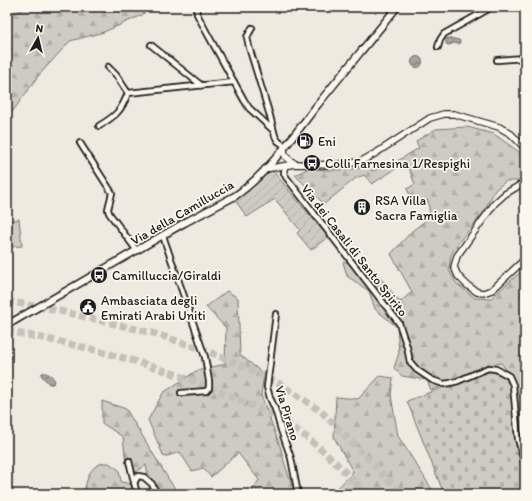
<svg xmlns="http://www.w3.org/2000/svg" width="532" height="501" font-family="Itim,sans-serif">
  <style>
    .forest { fill: url(#forest-firs); stroke: #75746f }
    .cemetery { fill: url(#cemetery-stones); stroke: #75746f }
    .garden { fill: url(#garden-furrows); stroke: #75746f }
    .pitch { fill: #ceccc2; stroke: #75746f }
    .water { fill: url(#water-waves); stroke: #6f6d69 }
    .lines { fill: none; stroke-linecap: round; stroke-linejoin: round }
    .trunk-tunnel { stroke: #c4c1b8; stroke-width: 7; stroke-dasharray: 7 3.5; stroke-linecap: butt }
    .minor-casing { stroke: #1c1c1c; stroke-width: 8 }
    .tertiary-casing { stroke: #1c1c1c; stroke-width: 8 }
    .secondary-casing { stroke: #1c1c1c; stroke-width: 9 }
    .minor { stroke: #fbf7ec; stroke-width: 4.5 }
    .tertiary { stroke: #fbf7ec; stroke-width: 5.5 }
    .secondary { stroke: #fbf7ec; stroke-width: 6 }
    .labels { text-anchor: middle; stroke-width: 3.5; stroke-linejoin: round; paint-order: stroke }
    .poi-label { font-size: 13px; fill: #1c1c1c; stroke: #fbf7ec; text-anchor: start }
    .street-label { font-size: 13px; fill: #1c1c1c; stroke: #fbf7ec }
  </style>
  <defs>
    <pattern id="forest-firs" width="22" height="20" patternUnits="userSpaceOnUse"><rect width="22" height="20" fill="#ceccc2"/><path d="M5 1l3.5 6h-7zM16 11l3.5 6h-7z" fill="#b0afa6"/></pattern>
    <pattern id="cemetery-stones" width="16" height="16" patternUnits="userSpaceOnUse"><rect width="16" height="16" fill="#ceccc2"/><path d="M2 7V4a2 2 0 0 1 4 0v3zM10 15v-3a2 2 0 0 1 4 0v3z" fill="#b0afa6"/></pattern>
    <pattern id="garden-furrows" width="10" height="10" patternUnits="userSpaceOnUse"><rect width="10" height="10" fill="#ceccc2"/><path d="M-1 1l2-2M0 10L10 0M9 11l2-2" fill="none" stroke="#b0afa6"/></pattern>
    <pattern id="water-waves" width="16" height="10" patternUnits="userSpaceOnUse"><rect width="16" height="10" fill="#a6a39d"/><path d="M0 5q4-4 8 0t8 0" fill="none" stroke="#86847f"/></pattern>
  </defs>
  <rect width="100%" height="100%" fill="#eeeadf"/>
  <filter id="ink" filterUnits="userSpaceOnUse"><feTurbulence type="fractalNoise" baseFrequency=".025" numOctaves="2"/><feDisplacementMap in="SourceGraphic" scale="8" xChannelSelector="R" yChannelSelector="G"/><feConvolveMatrix kernelMatrix="1 2 1 2 8 2 1 2 1" color-interpolation-filters="sRGB"/></filter>
  <g filter="url(#ink)">
    <g class="forest">
      <path d="M 29,7 L 151,7 L 142,15 L 104,32 L 70,41 L 39,75 L 7,119 L 7,16 Z"/>
      <path d="M 467,127 L 494,134 L 522,154 L 525,157 L 525,178 L 522,181 L 506,181 L 495,190 L 484,212 L 458,243 L 451,255 L 449,270 L 456,283 L 475,298 L 490,299 L 525,268 L 525,448 L 518,433 L 517,394 L 515,381 L 501,363 L 488,365 L 464,377 L 431,390 L 427,380 L 402,376 L 394,368 L 399,353 L 397,327 L 375,309 L 369,291 L 347,276 L 343,262 L 367,262 L 400,302 L 412,292 L 391,254 L 412,231 L 430,217 L 428,200 L 414,203 L 407,189 L 415,184 L 409,169 L 397,168 L 372,184 L 364,175 L 356,178 L 324,204 L 295,175 L 309,168 L 325,170 L 343,170 L 369,167 L 372,171 L 394,163 L 419,148 L 416,141 L 436,129 Z"/>
      <path d="M 227,291 L 238,298 L 240,355 L 264,374 L 261,395 L 280,446 L 285,465 L 295,494 L 250,494 L 259,480 L 238,453 L 211,477 L 203,468 L 192,471 L 180,452 L 164,457 L 148,420 L 163,393 L 196,371 L 225,364 L 226,328 L 206,307 Z"/>
      <path d="M 380,376 L 393,378 L 391,395 L 398,436 L 435,494 L 333,494 L 334,492 L 353,472 L 334,437 L 336,397 L 358,399 Z"/>
      <path d="M 102,401 L 126,409 L 169,480 L 179,494 L 150,494 L 148,491 L 150,485 L 146,465 L 136,472 L 126,463 L 123,437 L 102,423 Z"/>
      <path d="M 103,463 L 109,463 L 119,470 L 121,482 L 132,484 L 146,494 L 80,494 L 84,492 C 87,480 89,466 103,463 Z"/>
    </g>
    <path class="cemetery" d="M 485,372 L 493,372 L 505,377 L 511,388 L 515,436 L 517,453 L 525,472 L 525,494 L 444,494 L 407,401 L 441,388 L 462,382 Z"/>
    <path class="garden" d="M 273,171 L 328,237 L 311,250 L 297,233 L 300,230 L 275,199 L 247,217 L 235,200 L 257,183 L 269,172 Z"/>
    <path class="pitch" d="M 19,219 L 22,246 L 8,247 L 7,221 Z"/>
    <g class="water">
      <path d="M 449,38 L 459,40 L 460,41 L 459,44 L 454,43 L 449,45 L 446,44 L 446,39 Z"/>
      <circle cx="417" cy="62" r="5.5"/>
      <path d="M 42,373 C 47,372 53,376 55,381 L 53,384 L 49,384 L 41,375 Z"/>
    </g>
    <g class="lines">
      <g class="trunk-tunnel">
        <path d="M 7,301 L 60,311 L 153,333 L 205,350 L 256,372 L 280,384 L 322,412 L 402,494"/>
        <path d="M 7,331 C 87,346 165,366 239,400 C 259,409 280,417 298,431 C 323,449 345,472 367,494"/>
      </g>
      <g class="minor-casing">
        <g id="minor">
          <path d="M 196,7 L 197,14 L 207,33 L 244,100 L 249,108 L 273,130"/>
          <path d="M 252,28 L 247,37 L 249,47 L 270,116 L 275,136 L 278,141 L 285,146"/>
          <path d="M 151,45 L 201,85"/>
          <path d="M 438,47 L 440,40 L 444,34 L 492,7"/>
          <path d="M 497,60 L 525,58"/>
          <path d="M 108,67 L 116,75 L 128,93 L 234,82"/>
          <path d="M 99,126 C 115,116 121,112 128,93"/>
          <path d="M 80,143 L 112,193 L 108,209 L 109,213 L 137,251"/>
          <path d="M 285,166 L 284,173 L 286,177 L 399,323 L 407,347 L 410,362 L 417,370 L 432,380 L 444,384 L 450,383 L 458,381 L 488,368 L 496,369 L 509,376 L 513,385 L 518,439 L 525,464"/>
          <path d="M 163,236 L 205,357 L 209,381 L 209,388 L 206,391 L 181,393"/>
          <path d="M 276,314 L 267,387 L 270,398 L 275,409 L 281,430 L 291,458 L 298,494"/>
          <path d="M 129,461 L 137,494"/>
          <path d="M 134,483 L 138,476 L 144,477 L 152,484 L 157,494"/>
        </g>
      </g>
      <g class="tertiary-casing">
        <g id="tertiary">
          <path d="M 284,148 L 285,156 L 295,164"/>
          <path d="M 265,169 L 295,164 L 332,165 L 360,162 L 376,153 L 430,118 L 444,114 L 454,114 L 499,127 L 511,134 L 525,148"/>
          <path d="M 525,182 L 505,194 L 495,203 L 457,256 L 454,267 L 458,276 L 467,285 L 477,292 L 483,293 L 492,290 L 525,259"/>
        </g>
      </g>
      <g class="secondary-casing">
        <path id="secondary" d="M 7,325 L 184,223 L 235,196 C 267,174 291,139 315,108 C 342,74 370,41 397,7"/>
      </g>
      <use href="#minor" class="minor"/>
      <use href="#tertiary" class="tertiary"/>
      <use href="#secondary" class="secondary"/>
    </g>
  </g>
  <defs>
    <g id="fuel-disc" transform="scale(0.9)"><circle r="9.5" fill="#1c1c1c" stroke="#fbf7ec"/><path d="M-5.5-6h7V0h2V4h1.3V-2.5L3-4.5l.8-.8L6-3V5H2.5V1h-1V6h-7ZM-4.2-4.7v3.2H.2V-4.7Z" fill="#fff"/></g>
    <g id="bus-disc" transform="scale(0.9)"><circle r="9.5" fill="#1c1c1c" stroke="#fbf7ec"/><path d="M-5-6H5V4H4V6H2V4H-2V6H-4V4H-5ZM-3.5-4V0h7V-4ZM-3.5 1.2v1.5H-2V1.2ZM2 1.2v1.5H3.5V1.2Z" fill="#fff"/></g>
    <g id="building-disc" transform="scale(0.9)"><circle r="9.5" fill="#1c1c1c" stroke="#fbf7ec"/><path d="M-4-6H4V6H1V3H-1V6H-4ZM-2.5-4.3h1.7v1.8h-1.7ZM.8-4.3h1.7v1.8H.8ZM-2.5-1h1.7V.8h-1.7ZM.8-1h1.7V.8H.8Z" fill="#fff"/></g>
    <g id="civic-disc" transform="scale(0.9)"><circle r="9.5" fill="#1c1c1c" stroke="#fbf7ec"/><path d="M-.6-6.5H3V-4.5H.6V-3L4-1V1h2V6H-6V1h2V-1L-.6-3ZM-1.2 2.5V6h2.4V2.5Z" fill="#fff"/></g>
  </defs>
  <g fill-rule="evenodd">
    <use href="#fuel-disc" x="305" y="141"/>
    <use href="#bus-disc" x="312" y="163"/>
    <use href="#building-disc" x="362" y="207"/>
    <use href="#bus-disc" x="99" y="275"/>
    <use href="#civic-disc" x="88" y="307"/>
  </g>
  <g class="labels">
    <g class="poi-label">
      <text x="318" y="146">Eni</text>
      <text x="325" y="168">Colli Farnesina 1/Respighi</text>
      <text x="375" y="205">RSA Villa<tspan x="375" dy="15">Sacra Famiglia</tspan></text>
      <text x="112" y="280">Camilluccia/Giraldi</text>
      <text x="101" y="305">Ambasciata degli<tspan x="101" dy="15">Emirati Arabi Uniti</tspan></text>
    </g>
    <g class="street-label">
      <text transform="translate(182 212) rotate(-30)" y="5">Via della Camilluccia</text>
      <text transform="translate(355 250) rotate(52)" y="5">Via dei Casali di Santo Spirito</text>
      <text transform="translate(288 413) rotate(73)" y="5">Via Pirano</text>
    </g>
  </g>
  <rect width="532" height="501" fill="none" stroke="#fbf7ec" stroke-width="24"/>
  <rect x="12" y="12" width="508" height="477" fill="none" stroke="#1c1c1c" stroke-width="1.5" filter="url(#ink)"/>
  <g transform="translate(38 38) rotate(8)" stroke="#fbf7ec" stroke-width="3" paint-order="stroke">
  <path d="M0-3L7 15L0 10L-7 15Z" fill="#1c1c1c"/>
  <text y="-6" font-size="11" font-weight="bold" text-anchor="middle" fill="#1c1c1c">N</text>
  </g>
</svg>
